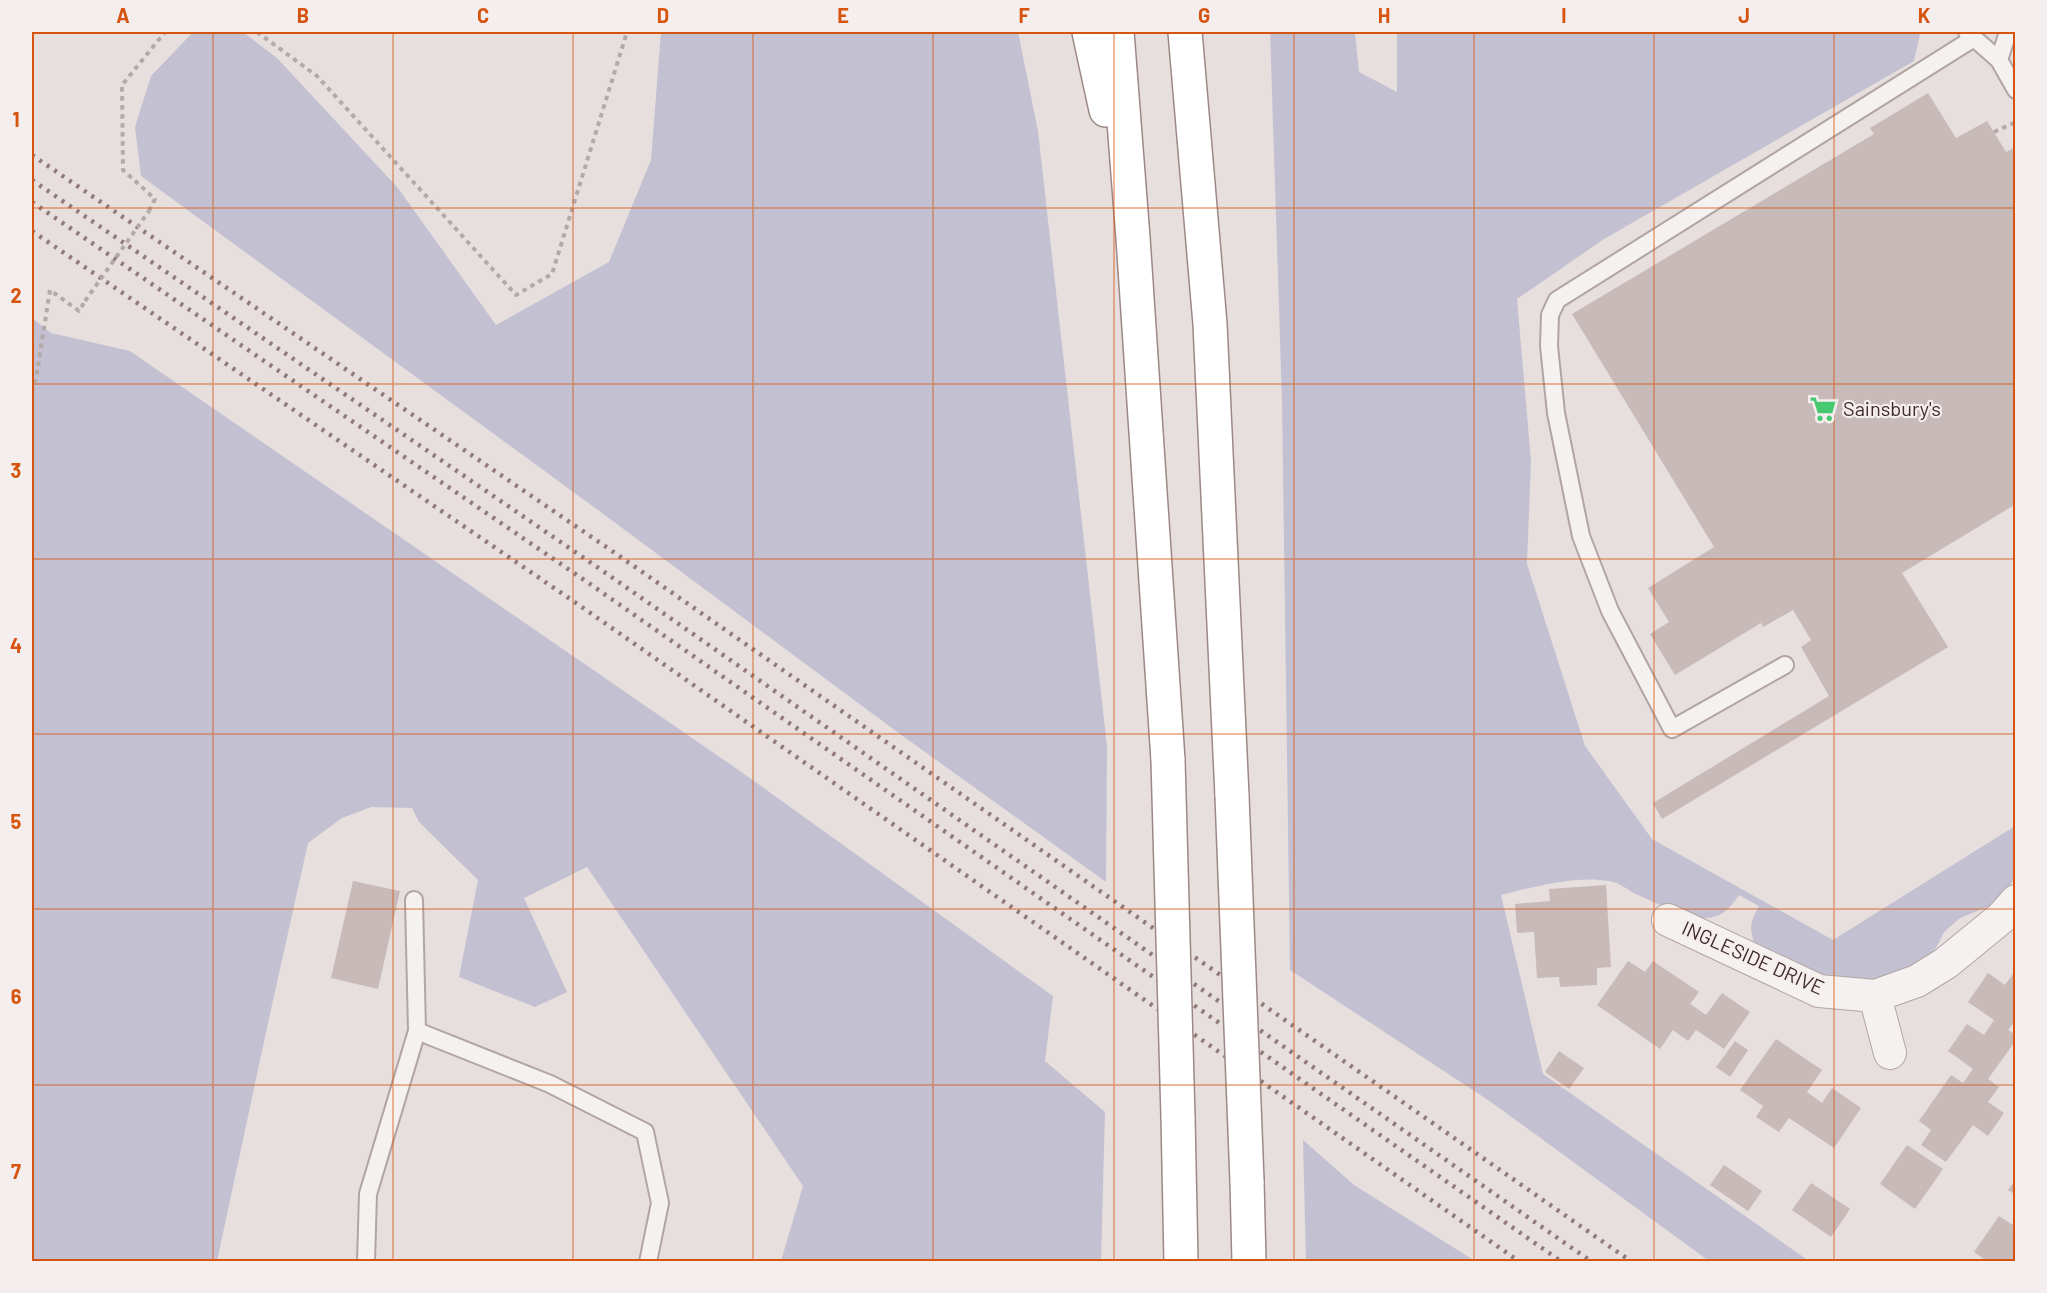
<svg xmlns="http://www.w3.org/2000/svg" width="2047" height="1293" font-family="Barlow,sans-serif">
  <style>
    .green { fill: #c3c0d1 }
    .building { fill: #c7bab9 }
    .lines { fill: none; stroke-linecap: round; stroke-linejoin: round }
    .service-casing { stroke: #b1a5a4; stroke-width: 20 }
    .minor-casing { stroke: #b1a5a4; stroke-width: 34 }
    .motorway-casing { stroke: #9d8886; stroke-width: 36 }
    .path { stroke: #b4a9a9; stroke-width: 4; stroke-dasharray: 4.5 4.5; stroke-linecap: butt }
    .service { stroke: #f6f1f1; stroke-width: 16 }
    .minor { stroke: #f6f1f1; stroke-width: 32 }
    .motorway { stroke: #fff; stroke-width: 33 }
    .rail { stroke: #907b78; stroke-width: 4.5; stroke-dasharray: 3 6; stroke-linecap: butt }
    .motorway-bridge-casing { stroke: #9d8886; stroke-width: 36; stroke-linecap: butt }
    .path-bridge { stroke: #b4a9a9; stroke-width: 4; stroke-dasharray: 4.5 4.5; stroke-linecap: butt }
    .motorway-bridge { stroke: #fff; stroke-width: 33 }
    .grid { fill: none; stroke: #d7540f; stroke-width: 1.5; stroke-opacity: 0.55 }
    .labels { text-anchor: middle; stroke-width: 4.5; stroke-linejoin: round; paint-order: stroke }
    .poi-label { font-size: 20px; fill: #3e2a28; stroke: #f5eeee; text-anchor: start }
    .street-label { font-size: 20px; fill: #3e2a28; stroke: #f5eeee }
    .neatline { fill: none; stroke: #d7540f; stroke-width: 2 }
    .grid-label { font-size: 20px; text-anchor: middle; font-weight: bold; fill: #d7540f }
  </style>
  <rect width="100%" height="100%" fill="#e7dfde"/>
  <g class="green">
    <path d="M 193,32 L 243,32 L 277,58 L 398,188 L 496,325 L 609,262 L 651,160 L 661,32 L 1018,32 L 1038,131 L 1107,746 L 1106,882 L 900,734 L 602,513 L 141,176 L 135,127 L 151,76 Z"/>
    <path d="M 1270,32 L 1355,32 L 1359,72 L 1397,92 L 1397,32 L 1918,32 L 1920,35 L 1914,61 L 1604,239 L 1517,299 L 1531,461 L 1527,564 L 1585,746 L 1652,839 L 1833,940 L 2015,826 L 2015,876 L 2007,892 L 1997,903 L 1960,918 L 1944,932 L 1936,948 L 1927,957 L 1906,971 L 1881,980 L 1827,983 L 1756,948 C 1749,928 1749,925 1759,906 L 1739,895 C 1720,924 1705,921 1676,911 C 1662,906 1648,900 1634,893 C 1627,889 1618,882 1609,881 C 1577,875 1532,887 1501,895 L 1543,1074 L 1809,1261 L 1709,1261 L 1491,1102 L 1290,970 L 1282,400 Z"/>
    <path d="M 32,318 L 51,333 L 130,351 L 740,771 L 1053,996 L 1045,1061 L 1105,1112 L 1101,1261 L 781,1261 L 803,1186 L 587,867 L 524,898 L 567,992 L 535,1007 L 459,977 L 478,880 L 419,822 L 412,808 L 371,807 L 342,818 L 308,843 L 268,1023 L 217,1261 L 32,1261 Z"/>
    <path d="M 1303,1140 L 1354,1185 L 1475,1261 L 1306,1261 Z"/>
  </g>
  <g class="building">
    <path d="M 1928,93 L 1956,138 L 1987,121 L 2006,152 L 2016,147 L 2016,504 L 1902,573 L 1948,647 L 1662,819 L 1653,803 L 1829,696 L 1801,647 L 1811,640 L 1793,610 L 1763,627 L 1761,623 L 1675,675 L 1650,634 L 1669,622 L 1648,588 L 1714,547 L 1572,314 L 1874,134 L 1870,128 Z"/>
    <path d="M 353,881 L 400,891 L 378,989 L 331,978 Z"/>
    <path d="M 1606,885 L 1611,967 L 1597,968 L 1597,985 L 1560,987 L 1559,977 L 1537,978 L 1534,932 L 1517,933 L 1515,904 L 1550,901 L 1549,889 Z"/>
    <path d="M 1628,961 L 1645,972 L 1653,961 L 1699,992 L 1690,1004 L 1706,1015 L 1722,993 L 1750,1012 L 1724,1049 L 1696,1030 L 1688,1041 L 1673,1030 L 1660,1049 L 1597,1005 Z"/>
    <path d="M 2016,970 L 2016,1020 L 2008,1030 L 2016,1035 L 2016,1040 L 1988,1079 L 1999,1087 L 1988,1102 L 2004,1113 L 1988,1136 L 1973,1125 L 1946,1162 L 1921,1145 L 1931,1130 L 1919,1121 L 1951,1075 L 1963,1083 L 1973,1069 L 1948,1051 L 1967,1024 L 1984,1035 L 1994,1020 L 1968,1002 L 1988,973 L 2005,985 Z"/>
    <path d="M 1776,1039 L 1822,1070 L 1807,1092 L 1822,1103 L 1832,1088 L 1861,1108 L 1834,1148 L 1789,1118 L 1779,1132 L 1756,1117 L 1763,1106 L 1740,1090 Z"/>
    <path d="M 1735,1041 L 1748,1050 L 1730,1077 L 1716,1067 Z"/>
    <path d="M 1559,1051 L 1584,1068 L 1569,1089 L 1545,1072 Z"/>
    <path d="M 1907,1145 L 1943,1169 L 1915,1209 L 1880,1184 Z"/>
    <path d="M 1724,1165 L 1762,1191 L 1748,1211 L 1710,1185 Z"/>
    <path d="M 2016,1179 L 2016,1195 L 2008,1190 Z"/>
    <path d="M 1811,1183 L 1850,1209 L 1831,1237 L 1792,1210 Z"/>
    <path d="M 1999,1216 L 2016,1227 L 2016,1262 L 1988,1262 L 1974,1252 Z"/>
  </g>
  <g class="lines">
    <g class="service-casing">
      <g id="service">
        <path d="M 1967,32 L 1999,60 L 2016,90"/>
        <path d="M 1999,60 L 2008,32"/>
        <path d="M 1785,665 L 1672,729 L 1610,611 L 1581,536 L 1556,413 L 1549,346 L 1550,315 L 1557,300 L 1974,38"/>
        <path d="M 417,1031 L 550,1084 L 645,1132 L 660,1203 L 648,1262"/>
        <path d="M 366,1262 L 368,1194 L 417,1031 L 414,900"/>
      </g>
    </g>
    <g class="minor-casing">
      <g id="minor">
        <path d="M 1668,920 L 1819,991 L 1875,996 L 1917,981 L 1946,963 L 2001,918 L 2016,901"/>
        <path d="M 1875,996 L 1890,1053"/>
      </g>
    </g>
    <g class="motorway-casing">
      <g id="motorway">
        <path d="M 1089,32 L 1106,110"/>
        <path d="M 1117,32 L 1133,238 L 1168,760"/>
        <path d="M 1185,32 L 1210,324 L 1232,796"/>
        <path d="M 1178,1117 L 1181,1262"/>
        <path d="M 1247,1181 L 1249,1262"/>
      </g>
    </g>
    <g class="path">
      <path d="M 257,32 L 317,76 L 516,295 L 552,274 L 627,32"/>
      <path d="M 1994,132 L 2016,122"/>
      <path d="M 149,211 L 155,199 L 123,170 L 122,85 L 165,32"/>
      <path d="M 32,392 L 37,373 L 50,290 L 79,311 L 85,301"/>
    </g>
    <use href="#service" class="service"/>
    <use href="#minor" class="minor"/>
    <use href="#motorway" class="motorway"/>
    <g class="rail">
      <path d="M 32,155 L 615,553 L 1632,1262"/>
      <path d="M 32,180 L 600,569 L 1592,1262"/>
      <path d="M 32,202 L 590,584 L 1562,1262"/>
      <path d="M 32,231 L 576,603 L 1520,1262"/>
    </g>
    <g class="motorway-bridge-casing">
      <g id="motorway-bridge">
        <path d="M 1168,760 L 1178,1117"/>
        <path d="M 1232,796 L 1247,1181"/>
      </g>
    </g>
    <path class="path-bridge" d="M 85,301 L 149,211"/>
    <use href="#motorway-bridge" class="motorway-bridge"/>
  </g>
  <path class="grid" d="M 213,32 L 213,1262M 393,32 L 393,1262M 573,32 L 573,1262M 753,32 L 753,1262M 933,32 L 933,1262M 1114,32 L 1114,1262M 1294,32 L 1294,1262M 1474,32 L 1474,1262M 1654,32 L 1654,1262M 1834,32 L 1834,1262M 32,208 L 2016,208M 32,384 L 2016,384M 32,559 L 2016,559M 32,734 L 2016,734M 32,909 L 2016,909M 32,1085 L 2016,1085"/>
  <defs>
    <g id="supermarket-bare" transform="scale(2.07)"><path d="M-6-5.5h2.5l.6 2H6L4.5 2H-2.5L-4.4-4H-6ZM-1.5 3.2a1.3 1.3 0 1 0 .1 0ZM3 3.2a1.3 1.3 0 1 0 .1 0Z" fill="#47c971" stroke="#f5eeee" stroke-width="2.5" paint-order="stroke"/></g>
  </defs>
  <g fill-rule="evenodd">
    <use href="#supermarket-bare" x="1823" y="409"/>
  </g>
  <g class="labels">
    <g class="poi-label">
      <text x="1843" y="416">Sainsbury's</text>
    </g>
    <g class="street-label">
      <text transform="translate(1753 958) rotate(24)" y="7">INGLESIDE DRIVE</text>
    </g>
  </g>
  <rect width="2047" height="1293" fill="none" stroke="#f5eeee" stroke-width="66"/>
  <rect x="33" y="33" width="1981" height="1227" class="neatline"/>
  <g class="grid-label">
    <text x="123" y="23">A</text>
    <text x="303" y="23">B</text>
    <text x="483" y="23">C</text>
    <text x="663" y="23">D</text>
    <text x="843" y="23">E</text>
    <text x="1024" y="23">F</text>
    <text x="1204" y="23">G</text>
    <text x="1384" y="23">H</text>
    <text x="1564" y="23">I</text>
    <text x="1744" y="23">J</text>
    <text x="1924" y="23">K</text>
    <text x="16" y="127">1</text>
    <text x="16" y="303">2</text>
    <text x="16" y="478">3</text>
    <text x="16" y="653">4</text>
    <text x="16" y="829">5</text>
    <text x="16" y="1004">6</text>
    <text x="16" y="1179">7</text>
  </g>
</svg>
